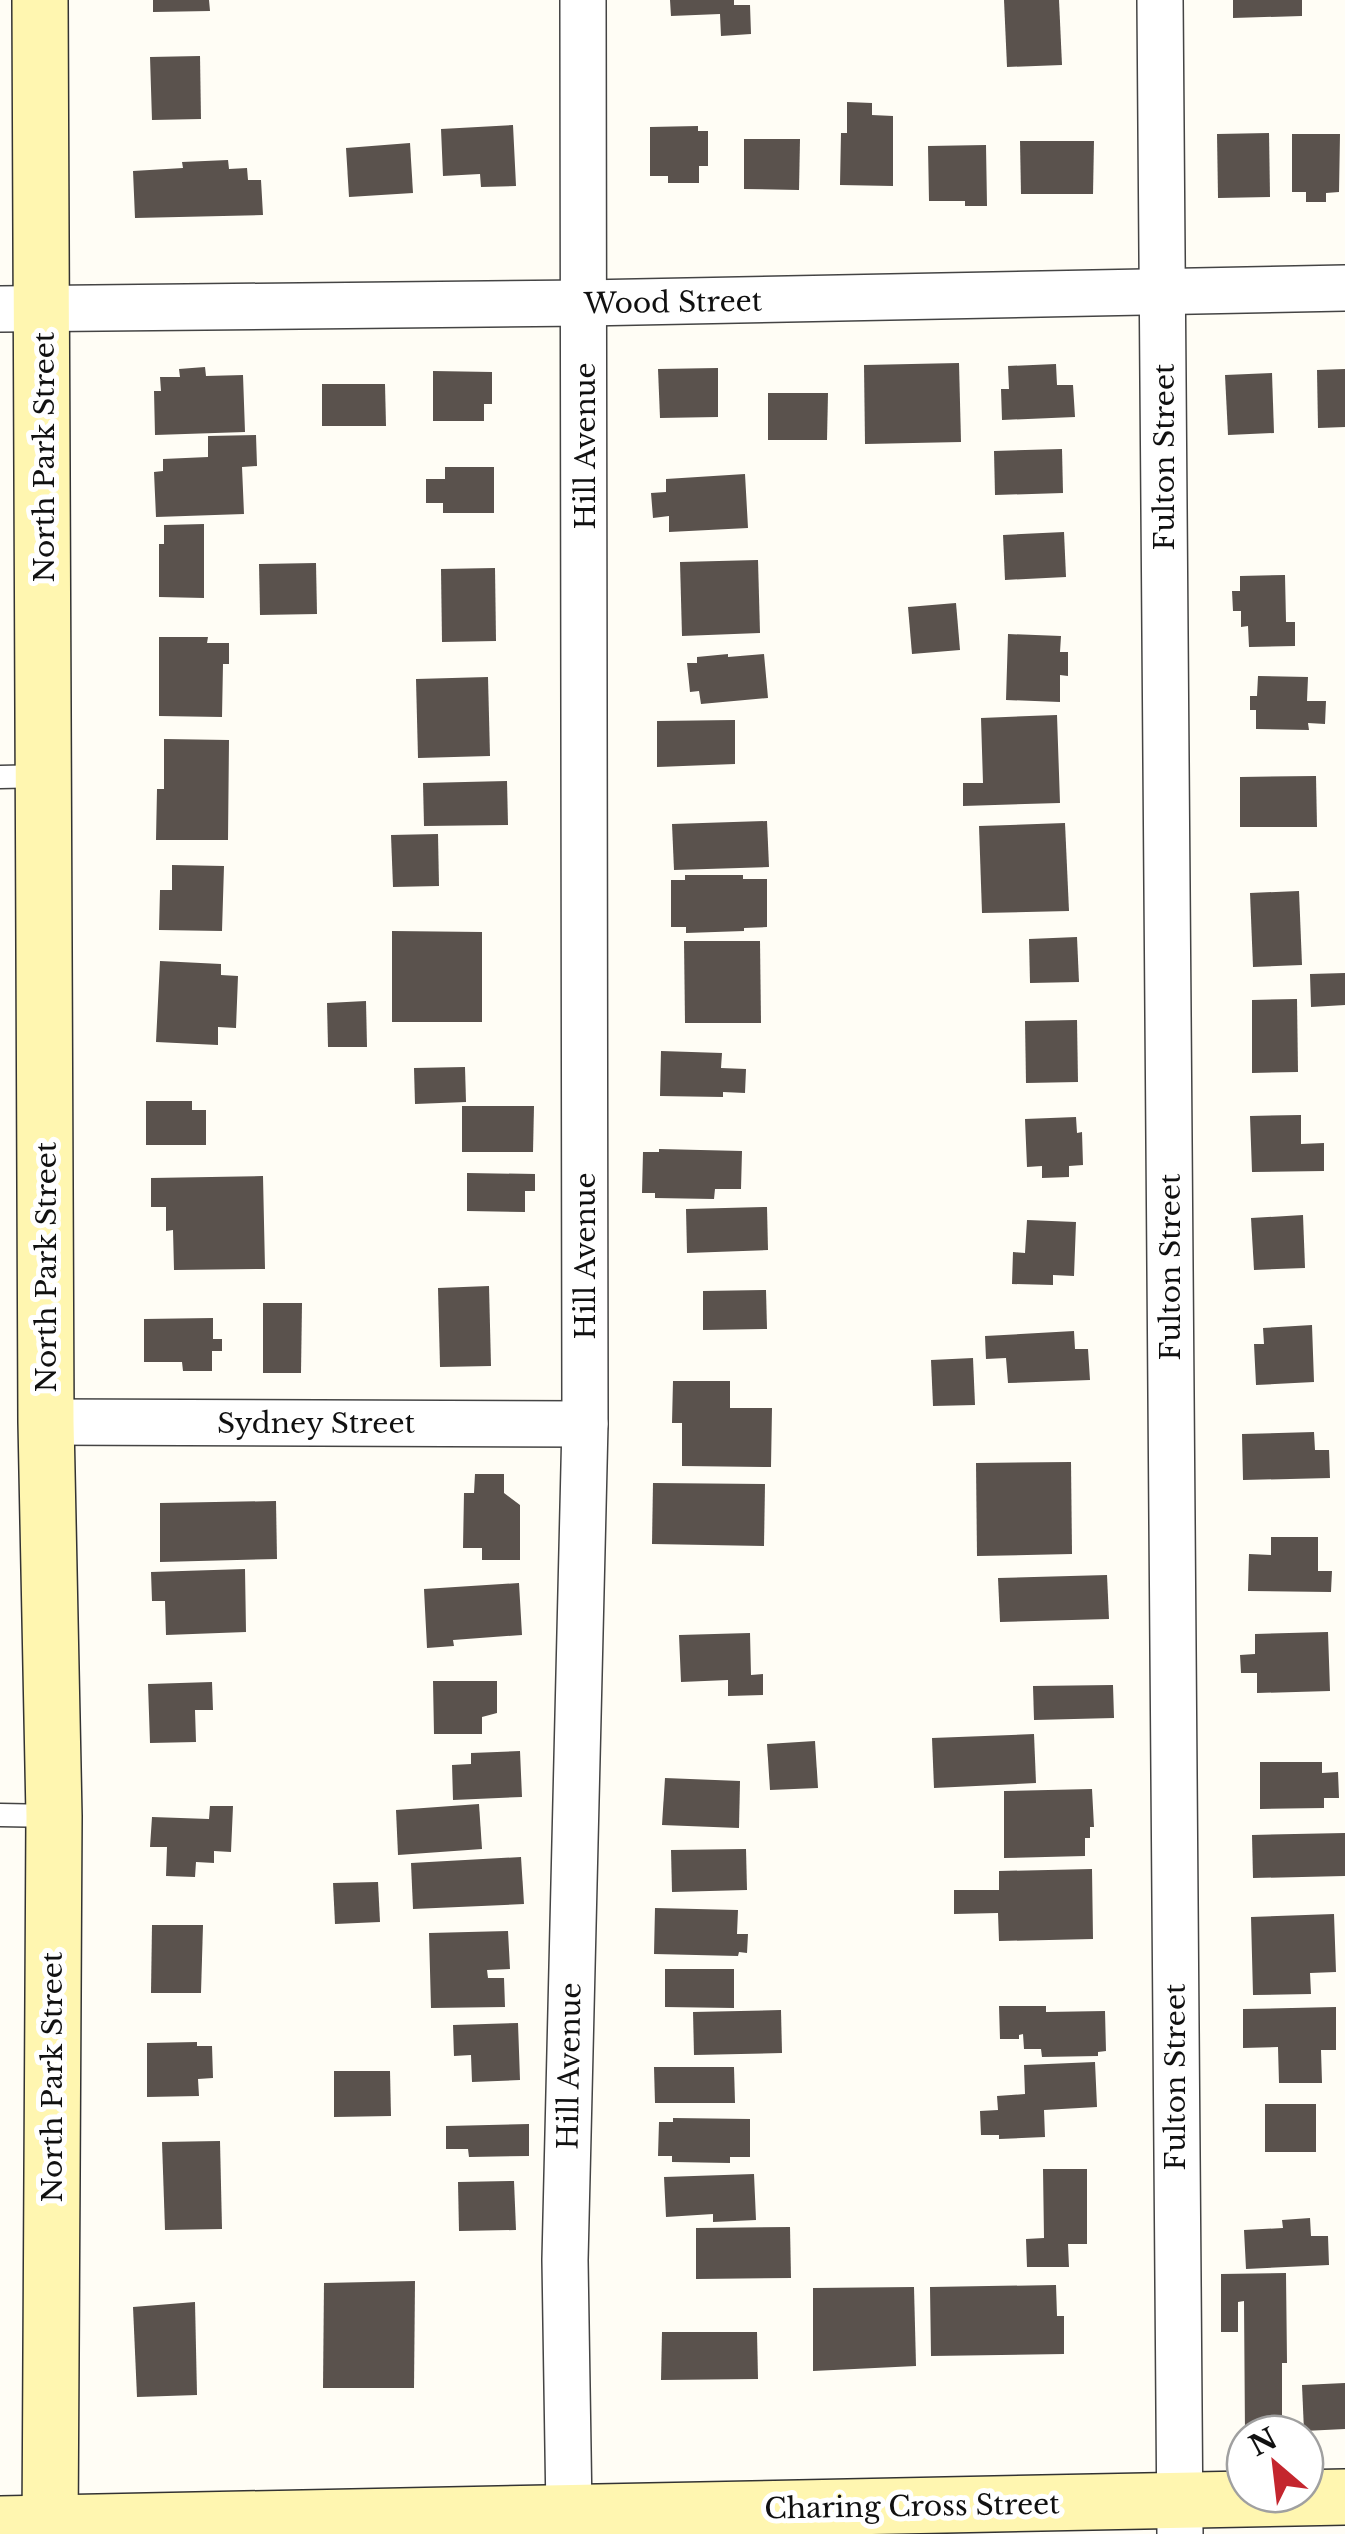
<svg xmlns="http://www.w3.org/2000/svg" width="1345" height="2534" font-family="'Libre Baskerville',serif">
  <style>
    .building { fill: #5a524d }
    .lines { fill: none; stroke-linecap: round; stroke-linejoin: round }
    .lane-casing { stroke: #444; stroke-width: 25 }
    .street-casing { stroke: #444; stroke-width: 48 }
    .secondary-casing { stroke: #333; stroke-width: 58 }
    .lane { stroke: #fff; stroke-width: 22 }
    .street { stroke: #fff; stroke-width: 45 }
    .secondary { stroke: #fff6b0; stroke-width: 55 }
    .labels { text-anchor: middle; stroke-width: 10; stroke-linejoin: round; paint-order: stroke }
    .street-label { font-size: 28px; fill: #111; stroke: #fff }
  </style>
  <rect width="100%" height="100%" fill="#fffdf5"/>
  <g class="building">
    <path d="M 153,0 L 209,0 L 210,11 L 153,12 Z"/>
    <path d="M 670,0 L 734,0 L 734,5 L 750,5 L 751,34 L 721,36 L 720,14 L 671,16 Z"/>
    <path d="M 1004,0 L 1059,0 L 1062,65 L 1007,67 Z"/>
    <path d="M 1233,0 L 1302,0 L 1302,16 L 1233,18 Z"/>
    <path d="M 200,56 L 201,119 L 152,120 L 150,57 Z"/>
    <path d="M 847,102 L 872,103 L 872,115 L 893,116 L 893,186 L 840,185 L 841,133 L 847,133 Z"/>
    <path d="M 513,125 L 516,186 L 481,187 L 480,174 L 443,176 L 441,129 Z"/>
    <path d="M 698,126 L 698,131 L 708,131 L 708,166 L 699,166 L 699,183 L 668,183 L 668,176 L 650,176 L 650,127 Z"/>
    <path d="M 1269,133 L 1270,197 L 1218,198 L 1217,134 Z"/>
    <path d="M 1292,134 L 1340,134 L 1339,192 L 1326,193 L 1326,202 L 1306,202 L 1306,192 L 1292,192 Z"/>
    <path d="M 744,139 L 800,139 L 799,190 L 744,189 Z"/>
    <path d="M 1020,141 L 1094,141 L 1093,194 L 1021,194 Z"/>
    <path d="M 410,143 L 413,193 L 349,197 L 346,148 Z"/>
    <path d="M 986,145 L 987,206 L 965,206 L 965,201 L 929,201 L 928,146 Z"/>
    <path d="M 228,160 L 229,169 L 247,168 L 248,180 L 261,180 L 263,215 L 135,218 L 133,171 L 183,168 L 182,162 Z"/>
    <path d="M 959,363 L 961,442 L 865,444 L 864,365 Z"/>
    <path d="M 1056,364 L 1057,385 L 1073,385 L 1075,417 L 1002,420 L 1001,389 L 1009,389 L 1008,366 Z"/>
    <path d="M 205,367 L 206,376 L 243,375 L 245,432 L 155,435 L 154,391 L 161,391 L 160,377 L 180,377 L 179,369 Z"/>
    <path d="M 718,368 L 718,417 L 660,418 L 658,369 Z"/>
    <path d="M 1345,369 L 1345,427 L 1318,428 L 1317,370 Z"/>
    <path d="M 433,371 L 492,372 L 492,404 L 484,404 L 484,421 L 433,421 Z"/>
    <path d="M 1272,373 L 1274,433 L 1228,435 L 1225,375 Z"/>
    <path d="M 322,384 L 385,384 L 386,426 L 322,426 Z"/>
    <path d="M 768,393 L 828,393 L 827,440 L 768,440 Z"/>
    <path d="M 256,435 L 257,466 L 242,467 L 244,514 L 156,517 L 154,472 L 163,471 L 163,459 L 208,457 L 208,436 Z"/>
    <path d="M 1062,449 L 1063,493 L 995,495 L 994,451 Z"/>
    <path d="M 445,467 L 494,467 L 494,513 L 443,513 L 443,503 L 426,503 L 426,479 L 445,479 Z"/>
    <path d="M 745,474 L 748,528 L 669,532 L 669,516 L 653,518 L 651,493 L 666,492 L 666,479 Z"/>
    <path d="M 204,524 L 204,598 L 159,597 L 159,544 L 164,544 L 164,525 Z"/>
    <path d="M 1064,532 L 1066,577 L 1005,580 L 1003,535 Z"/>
    <path d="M 758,560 L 760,633 L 682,636 L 680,562 Z"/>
    <path d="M 316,563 L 317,614 L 260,615 L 259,564 Z"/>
    <path d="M 495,568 L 496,641 L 442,642 L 441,569 Z"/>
    <path d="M 1285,575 L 1286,622 L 1295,622 L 1295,646 L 1249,647 L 1248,626 L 1241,627 L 1241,611 L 1233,611 L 1232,591 L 1240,591 L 1240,576 Z"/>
    <path d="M 956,603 L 960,650 L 912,654 L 908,607 Z"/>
    <path d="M 1008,634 L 1061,636 L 1060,652 L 1068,652 L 1068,676 L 1060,675 L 1060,702 L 1006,700 Z"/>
    <path d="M 159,637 L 208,637 L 207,643 L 229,643 L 229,664 L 223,664 L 222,717 L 159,716 Z"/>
    <path d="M 728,654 L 728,657 L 764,654 L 768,698 L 701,704 L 699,691 L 690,692 L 687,663 L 697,663 L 697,657 Z"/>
    <path d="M 1258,676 L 1308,677 L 1307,701 L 1326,701 L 1325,724 L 1308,723 L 1309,730 L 1256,729 L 1256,710 L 1250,710 L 1250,696 L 1257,696 Z"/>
    <path d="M 488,677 L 490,756 L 418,758 L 416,679 Z"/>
    <path d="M 1057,715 L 1060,803 L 963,806 L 963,783 L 983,783 L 981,718 Z"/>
    <path d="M 735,720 L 735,764 L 657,767 L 657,721 Z"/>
    <path d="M 164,739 L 229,740 L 228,840 L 156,840 L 157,789 L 164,789 Z"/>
    <path d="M 1316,776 L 1317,827 L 1240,827 L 1240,777 Z"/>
    <path d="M 507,781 L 508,825 L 424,826 L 423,783 Z"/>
    <path d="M 767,821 L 769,867 L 674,870 L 672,824 Z"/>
    <path d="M 1065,823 L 1069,911 L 982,913 L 979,826 Z"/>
    <path d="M 438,834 L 439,886 L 393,887 L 391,835 Z"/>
    <path d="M 172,865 L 224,866 L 222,931 L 159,930 L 160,890 L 172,890 Z"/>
    <path d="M 685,875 L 743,875 L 743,879 L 767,879 L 767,927 L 744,928 L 744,931 L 686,933 L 686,927 L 671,927 L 671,880 L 685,880 Z"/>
    <path d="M 1299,891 L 1302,965 L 1253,967 L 1250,893 Z"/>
    <path d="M 392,931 L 482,932 L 482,1022 L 392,1022 Z"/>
    <path d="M 1077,937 L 1079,982 L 1030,983 L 1029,939 Z"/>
    <path d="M 684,941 L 760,941 L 761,1023 L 685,1023 Z"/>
    <path d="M 160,961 L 221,964 L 221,975 L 238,976 L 236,1028 L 218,1027 L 218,1045 L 156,1042 Z"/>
    <path d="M 1345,973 L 1345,1005 L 1311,1007 L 1310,974 Z"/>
    <path d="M 1297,999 L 1298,1072 L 1252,1073 L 1252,1000 Z"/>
    <path d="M 366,1001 L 367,1047 L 328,1047 L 327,1003 Z"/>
    <path d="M 1077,1020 L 1078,1082 L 1026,1083 L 1025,1021 Z"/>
    <path d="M 661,1051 L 722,1053 L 721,1068 L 746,1069 L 745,1093 L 723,1092 L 723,1097 L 660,1096 Z"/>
    <path d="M 465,1067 L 466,1102 L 415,1104 L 414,1068 Z"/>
    <path d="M 146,1101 L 192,1101 L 192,1110 L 206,1110 L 206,1145 L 146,1145 Z"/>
    <path d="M 462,1106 L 534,1106 L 533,1152 L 462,1152 Z"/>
    <path d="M 1301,1115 L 1301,1144 L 1324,1143 L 1324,1171 L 1252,1172 L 1250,1116 Z"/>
    <path d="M 1076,1117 L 1077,1133 L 1082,1132 L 1083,1165 L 1069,1166 L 1069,1177 L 1042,1178 L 1042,1166 L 1027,1167 L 1025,1119 Z"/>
    <path d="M 659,1149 L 742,1151 L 741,1189 L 715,1189 L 714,1199 L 655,1198 L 655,1193 L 642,1193 L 643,1152 L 659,1152 Z"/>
    <path d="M 467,1173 L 535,1174 L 535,1191 L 525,1191 L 525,1212 L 467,1211 Z"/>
    <path d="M 263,1176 L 265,1269 L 174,1270 L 173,1230 L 166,1231 L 166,1207 L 151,1207 L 151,1178 Z"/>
    <path d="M 767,1207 L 768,1250 L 687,1253 L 686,1209 Z"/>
    <path d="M 1303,1215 L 1305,1268 L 1254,1270 L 1251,1218 Z"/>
    <path d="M 1027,1220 L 1076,1222 L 1074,1276 L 1053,1275 L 1053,1285 L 1012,1284 L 1013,1252 L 1025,1253 Z"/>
    <path d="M 489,1286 L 491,1366 L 440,1367 L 438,1288 Z"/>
    <path d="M 766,1290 L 767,1329 L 703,1330 L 703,1291 Z"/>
    <path d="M 263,1303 L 302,1303 L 301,1373 L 263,1373 Z"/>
    <path d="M 213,1318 L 213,1339 L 222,1339 L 222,1351 L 212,1351 L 212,1371 L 183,1371 L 182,1362 L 144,1362 L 144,1319 Z"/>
    <path d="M 1312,1325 L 1314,1382 L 1256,1385 L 1254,1344 L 1264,1344 L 1263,1328 Z"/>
    <path d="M 1074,1331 L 1075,1349 L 1088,1349 L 1090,1380 L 1008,1383 L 1006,1358 L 986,1359 L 985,1336 Z"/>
    <path d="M 973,1358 L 975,1405 L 933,1406 L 931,1360 Z"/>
    <path d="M 673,1381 L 730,1381 L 730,1408 L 772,1408 L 771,1467 L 682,1466 L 682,1423 L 672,1423 Z"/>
    <path d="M 1314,1432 L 1315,1450 L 1329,1450 L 1330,1478 L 1243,1480 L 1242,1434 Z"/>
    <path d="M 1071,1462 L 1072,1554 L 977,1556 L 976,1463 Z"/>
    <path d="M 475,1474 L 504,1474 L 504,1493 L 520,1505 L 520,1560 L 482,1560 L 482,1548 L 463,1548 L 464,1493 L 474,1493 Z"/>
    <path d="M 653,1483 L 765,1484 L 764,1546 L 652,1544 Z"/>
    <path d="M 276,1501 L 277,1559 L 160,1562 L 160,1503 Z"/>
    <path d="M 1271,1537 L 1318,1537 L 1318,1571 L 1332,1571 L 1331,1592 L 1248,1591 L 1249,1554 L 1271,1555 Z"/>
    <path d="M 245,1569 L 246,1632 L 166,1635 L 165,1601 L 152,1601 L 151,1572 Z"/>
    <path d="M 1107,1575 L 1109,1619 L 1000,1622 L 998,1578 Z"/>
    <path d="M 519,1583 L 522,1635 L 453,1640 L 454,1646 L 427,1648 L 424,1589 Z"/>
    <path d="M 1328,1632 L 1330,1691 L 1257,1693 L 1257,1673 L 1241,1673 L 1240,1655 L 1255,1654 L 1255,1634 Z"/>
    <path d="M 750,1633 L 751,1675 L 763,1674 L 763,1695 L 728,1696 L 728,1680 L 681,1682 L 679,1635 Z"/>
    <path d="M 433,1681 L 497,1681 L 497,1713 L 482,1717 L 482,1734 L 434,1734 Z"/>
    <path d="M 212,1682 L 213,1710 L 195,1710 L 196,1742 L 150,1743 L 148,1684 Z"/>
    <path d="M 1113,1685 L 1114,1718 L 1034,1720 L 1033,1686 Z"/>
    <path d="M 1034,1734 L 1036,1783 L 934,1788 L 932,1738 Z"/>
    <path d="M 815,1741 L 818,1788 L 770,1790 L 767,1744 Z"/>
    <path d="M 520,1751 L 522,1797 L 453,1800 L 452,1765 L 471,1764 L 471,1753 Z"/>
    <path d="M 1260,1762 L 1322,1762 L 1322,1773 L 1338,1772 L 1339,1798 L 1324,1798 L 1324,1808 L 1260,1809 Z"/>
    <path d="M 665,1778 L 740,1781 L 739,1828 L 662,1825 Z"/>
    <path d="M 1092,1789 L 1094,1827 L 1090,1827 L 1090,1838 L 1085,1838 L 1085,1856 L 1004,1858 L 1004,1791 Z"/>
    <path d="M 479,1804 L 482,1849 L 398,1855 L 396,1810 Z"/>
    <path d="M 210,1806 L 233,1806 L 231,1852 L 214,1851 L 214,1863 L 196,1862 L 195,1877 L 166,1876 L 167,1847 L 150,1847 L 152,1817 L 209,1819 Z"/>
    <path d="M 1345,1833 L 1345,1876 L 1253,1878 L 1252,1835 Z"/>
    <path d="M 746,1849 L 747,1890 L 672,1892 L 671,1850 Z"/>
    <path d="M 521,1857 L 524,1904 L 413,1909 L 411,1863 Z"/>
    <path d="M 1092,1869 L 1093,1939 L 999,1941 L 998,1913 L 954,1914 L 954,1890 L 999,1890 L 999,1871 Z"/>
    <path d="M 378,1882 L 380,1922 L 335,1924 L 333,1883 Z"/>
    <path d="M 655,1908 L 738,1910 L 737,1934 L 748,1934 L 747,1953 L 739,1952 L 738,1956 L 654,1954 Z"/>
    <path d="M 1334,1914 L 1336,1972 L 1310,1973 L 1311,1994 L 1253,1995 L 1251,1917 Z"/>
    <path d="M 152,1925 L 203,1925 L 201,1993 L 151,1993 Z"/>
    <path d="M 508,1931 L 510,1969 L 487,1970 L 488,1978 L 504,1978 L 505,2007 L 431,2008 L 429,1933 Z"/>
    <path d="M 665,1969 L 734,1969 L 734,2008 L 665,2007 Z"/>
    <path d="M 999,2006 L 1046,2006 L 1046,2012 L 1105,2011 L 1106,2051 L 1098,2052 L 1098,2056 L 1042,2057 L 1041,2049 L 1024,2049 L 1023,2034 L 1019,2035 L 1019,2039 L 1000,2039 Z"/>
    <path d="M 1336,2007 L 1336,2050 L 1321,2050 L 1322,2083 L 1279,2083 L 1278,2047 L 1243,2048 L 1243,2009 Z"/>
    <path d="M 781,2010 L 782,2053 L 694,2055 L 693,2012 Z"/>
    <path d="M 518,2023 L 520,2080 L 472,2082 L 471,2055 L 454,2056 L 453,2025 Z"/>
    <path d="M 197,2042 L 197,2046 L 212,2046 L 213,2078 L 198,2079 L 199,2096 L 147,2097 L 147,2043 Z"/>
    <path d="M 1095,2062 L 1097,2107 L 1044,2110 L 1045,2137 L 999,2139 L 999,2135 L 981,2135 L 980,2111 L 998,2110 L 997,2096 L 1025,2094 L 1024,2065 Z"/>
    <path d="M 654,2067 L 734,2067 L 735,2103 L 655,2103 Z"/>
    <path d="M 334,2071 L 390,2071 L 391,2116 L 334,2117 Z"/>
    <rect x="1265" y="2104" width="51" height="48"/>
    <path d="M 673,2118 L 750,2119 L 750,2157 L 730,2157 L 730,2163 L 672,2162 L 672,2156 L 658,2156 L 659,2122 L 673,2122 Z"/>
    <path d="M 529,2124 L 529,2156 L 469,2157 L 468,2149 L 446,2149 L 446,2126 Z"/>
    <path d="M 220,2141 L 222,2229 L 165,2230 L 162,2142 Z"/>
    <path d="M 1043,2169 L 1087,2169 L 1087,2244 L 1068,2244 L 1069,2267 L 1027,2267 L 1026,2239 L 1044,2238 Z"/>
    <path d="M 754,2174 L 756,2220 L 713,2222 L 713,2214 L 666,2217 L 664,2177 Z"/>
    <path d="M 514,2181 L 516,2230 L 459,2231 L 458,2182 Z"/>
    <path d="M 1310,2218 L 1311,2236 L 1328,2236 L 1329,2265 L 1246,2269 L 1244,2230 L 1283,2228 L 1282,2220 Z"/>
    <path d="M 790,2227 L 791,2278 L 696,2279 L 696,2228 Z"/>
    <path d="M 1286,2273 L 1287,2363 L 1282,2363 L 1282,2434 L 1245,2434 L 1244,2301 L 1238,2302 L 1238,2332 L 1221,2332 L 1221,2274 Z"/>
    <path d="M 415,2281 L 414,2388 L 323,2388 L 324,2283 Z"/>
    <path d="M 1056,2285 L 1057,2316 L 1064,2316 L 1064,2354 L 931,2356 L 930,2287 Z"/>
    <path d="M 914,2287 L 916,2366 L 813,2371 L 813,2288 Z"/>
    <path d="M 195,2302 L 197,2395 L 137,2397 L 133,2307 Z"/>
    <path d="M 662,2332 L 757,2332 L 758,2379 L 661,2380 Z"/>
    <path d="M 1345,2383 L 1345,2429 L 1304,2431 L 1302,2385 Z"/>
  </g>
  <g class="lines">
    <g class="lane-casing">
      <g id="lane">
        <path d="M 0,777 L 46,776"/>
        <path d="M 0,1815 L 54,1816"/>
      </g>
    </g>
    <g class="street-casing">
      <g id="street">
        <path d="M 1160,0 L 1180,2534"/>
        <path d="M 0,309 L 585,303 L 1345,288"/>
        <path d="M 46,1422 L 585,1424"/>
        <path d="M 569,2512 L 565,2260 L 585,1424 L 583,0"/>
      </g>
    </g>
    <g class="secondary-casing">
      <g id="secondary">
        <path d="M 40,0 L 46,1422 L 54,1816 L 50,2534"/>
        <path d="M 0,2524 L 1345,2497"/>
      </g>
    </g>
    <use href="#lane" class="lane"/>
    <use href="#street" class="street"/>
    <use href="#secondary" class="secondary"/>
  </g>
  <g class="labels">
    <g class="street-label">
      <text transform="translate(673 302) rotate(-1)" y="10">Wood Street</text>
      <text transform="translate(585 446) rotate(-90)" y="10">Hill Avenue</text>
      <text transform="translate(44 457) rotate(-90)" y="10">North Park Street</text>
      <text transform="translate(1164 457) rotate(-90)" y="10">Fulton Street</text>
      <text transform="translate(585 1256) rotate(-90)" y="10">Hill Avenue</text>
      <text transform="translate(46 1267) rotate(-90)" y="10">North Park Street</text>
      <text transform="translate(1170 1267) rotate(-90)" y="10">Fulton Street</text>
      <text x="316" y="1433">Sydney Street</text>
      <text transform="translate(569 2066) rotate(-89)" y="10">Hill Avenue</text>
      <text transform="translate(52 2077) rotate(-90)" y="10">North Park Street</text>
      <text transform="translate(1175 2077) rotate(-90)" y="10">Fulton Street</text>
      <text transform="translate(912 2506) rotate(-1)" y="10">Charing Cross Street</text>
    </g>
  </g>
  <g transform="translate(1275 2464) rotate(332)"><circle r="48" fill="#ffffff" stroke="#a0a0a0" stroke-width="2.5"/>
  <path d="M0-8L18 38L0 25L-18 38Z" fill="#c4262e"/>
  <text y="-15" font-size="28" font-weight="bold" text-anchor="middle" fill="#111111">N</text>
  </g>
</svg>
